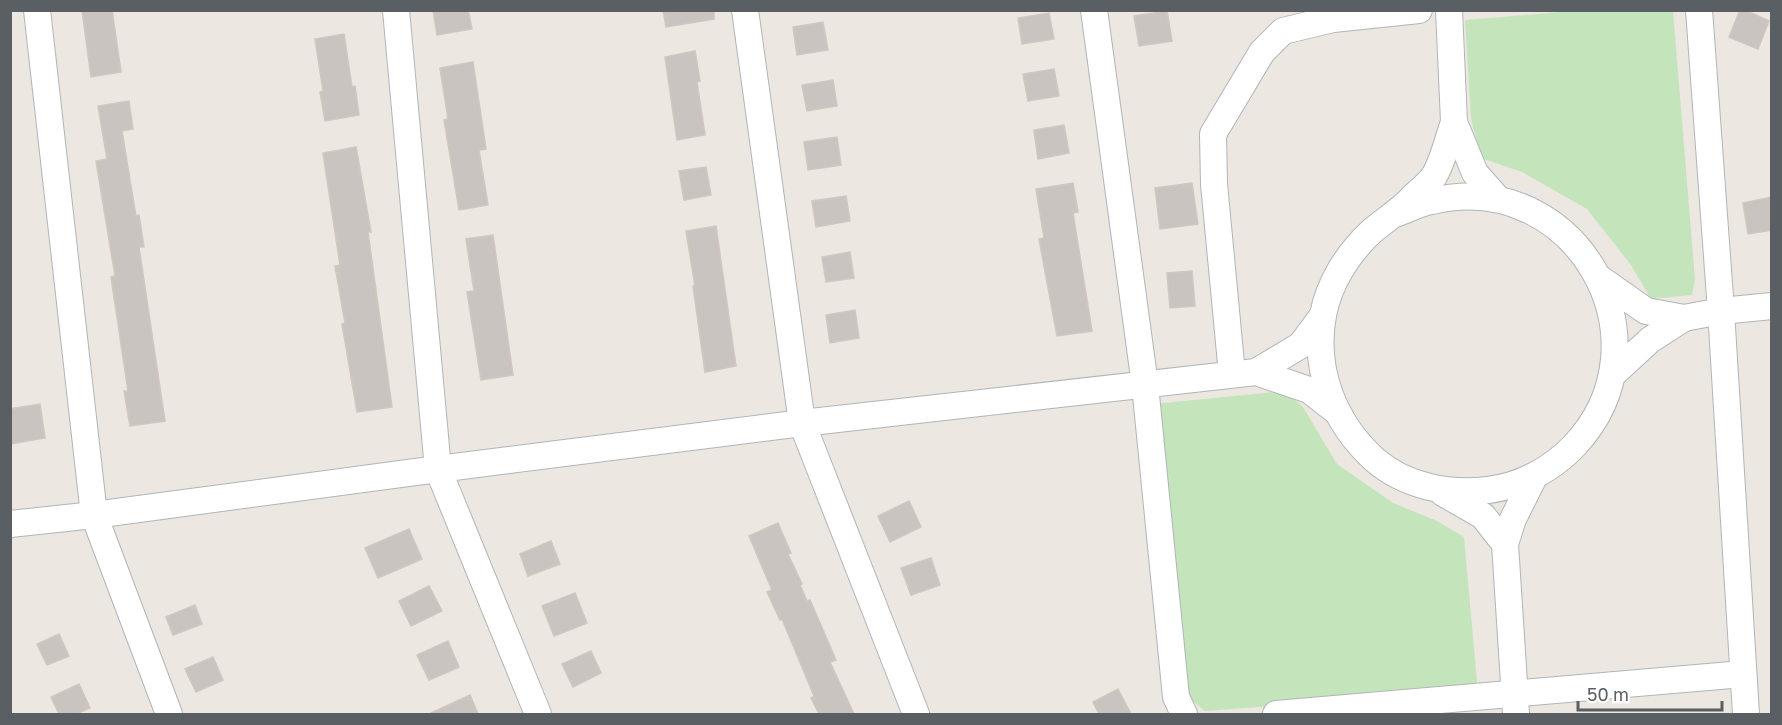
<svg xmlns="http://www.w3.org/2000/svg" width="1782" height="725" font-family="'Golos Text',sans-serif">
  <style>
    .green { fill: #c4e5bb }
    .building { fill: #c9c4bf; stroke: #d1c7be; stroke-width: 1.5 }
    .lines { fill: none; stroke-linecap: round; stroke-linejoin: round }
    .minor-casing { stroke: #b1b5b8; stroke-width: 28 }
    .minor { stroke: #fff; stroke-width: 26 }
  </style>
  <rect width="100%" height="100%" fill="#ece7e0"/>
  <g class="green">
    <path d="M 1574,11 L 1673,11 L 1695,280 L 1692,295 L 1651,299 L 1631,265 L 1587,209 L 1522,172 L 1481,158 L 1471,118 L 1465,20 Z"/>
    <path d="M 1284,391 L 1303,407 L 1337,464 L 1393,503 L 1437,521 L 1464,537 L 1477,682 L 1468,691 L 1205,711 L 1184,694 L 1154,404 Z"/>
  </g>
  <g class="building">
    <path d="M 82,10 L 112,10 L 121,72 L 91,77 Z"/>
    <path d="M 433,10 L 468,10 L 472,29 L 437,35 Z"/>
    <path d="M 663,10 L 714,10 L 714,19 L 666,27 Z"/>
    <path d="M 1740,10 L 1745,10 L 1769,21 L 1758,49 L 1729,37 Z"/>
    <path d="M 1167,11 L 1172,41 L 1139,46 L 1134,16 Z"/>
    <path d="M 1049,13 L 1054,39 L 1022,44 L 1018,18 Z"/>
    <path d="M 823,22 L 828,50 L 797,55 L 793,27 Z"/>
    <path d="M 344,34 L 352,87 L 355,86 L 359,115 L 325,121 L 320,92 L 323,91 L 315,39 Z"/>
    <path d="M 695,51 L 700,81 L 697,82 L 705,135 L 677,140 L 665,57 Z"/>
    <path d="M 473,62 L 486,149 L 479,150 L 488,205 L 459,210 L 444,120 L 448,119 L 440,68 Z"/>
    <path d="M 1054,69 L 1059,96 L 1028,101 L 1023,74 Z"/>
    <path d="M 833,80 L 837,106 L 807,111 L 802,85 Z"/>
    <path d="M 129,101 L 133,129 L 122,131 L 136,216 L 139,215 L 144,247 L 139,247 L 165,421 L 130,426 L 124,391 L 128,391 L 111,277 L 115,276 L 96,161 L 107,159 L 98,106 Z"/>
    <path d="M 1064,125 L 1069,153 L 1038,159 L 1034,130 Z"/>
    <path d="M 837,137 L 841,165 L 808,170 L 804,142 Z"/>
    <path d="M 356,147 L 371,232 L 368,232 L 392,407 L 357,412 L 342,324 L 345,323 L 335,266 L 340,265 L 323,153 Z"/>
    <path d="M 706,167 L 711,195 L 684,200 L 679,171 Z"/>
    <path d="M 1073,183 L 1078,212 L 1073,213 L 1092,331 L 1057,336 L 1039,239 L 1044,238 L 1036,189 Z"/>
    <path d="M 1192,183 L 1198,224 L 1160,229 L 1155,188 Z"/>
    <path d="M 846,196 L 850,221 L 816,227 L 812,201 Z"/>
    <path d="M 1772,197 L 1772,230 L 1748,234 L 1743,203 Z"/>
    <path d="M 716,226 L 736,366 L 705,372 L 693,286 L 695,286 L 686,231 Z"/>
    <path d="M 493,235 L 513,375 L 481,380 L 467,292 L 474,291 L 466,239 Z"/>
    <path d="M 850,252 L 854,278 L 826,282 L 822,257 Z"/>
    <path d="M 1192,271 L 1195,306 L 1170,308 L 1167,273 Z"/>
    <path d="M 855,310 L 859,338 L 830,343 L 826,315 Z"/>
    <path d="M 40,404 L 45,438 L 10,444 L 10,409 Z"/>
    <path d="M 909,501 L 921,527 L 890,542 L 878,516 Z"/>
    <path d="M 778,523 L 791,553 L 788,554 L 802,584 L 800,585 L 807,601 L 810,600 L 836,660 L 830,662 L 854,714 L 819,714 L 811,698 L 814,696 L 782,619 L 780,620 L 767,592 L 772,590 L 749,536 Z"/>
    <path d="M 409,529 L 422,559 L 378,578 L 365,548 Z"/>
    <path d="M 551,541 L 560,564 L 528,576 L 520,554 Z"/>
    <path d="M 931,558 L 940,585 L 911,595 L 901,568 Z"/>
    <path d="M 429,586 L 442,611 L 411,626 L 399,601 Z"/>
    <path d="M 575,593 L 587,623 L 554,636 L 542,606 Z"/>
    <path d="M 195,605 L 202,624 L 173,635 L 166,617 Z"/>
    <path d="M 59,634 L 69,656 L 47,665 L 37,644 Z"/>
    <path d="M 448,641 L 459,667 L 429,680 L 417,655 Z"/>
    <path d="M 591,651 L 601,673 L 573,687 L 562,664 Z"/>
    <path d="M 213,657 L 223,680 L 196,692 L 185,669 Z"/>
    <path d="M 79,684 L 90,708 L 76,714 L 59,714 L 51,697 Z"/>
    <path d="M 1118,689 L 1131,714 L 1099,714 L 1093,702 Z"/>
    <path d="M 470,695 L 478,714 L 429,714 Z"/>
  </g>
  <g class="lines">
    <g class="minor-casing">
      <g id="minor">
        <path d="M 37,10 L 94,515 L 169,714"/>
        <path d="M 396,10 L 438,469 L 538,714"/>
        <path d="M 745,10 L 802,423 L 916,714"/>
        <path d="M 1094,10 L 1145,385 L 1176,697 L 1184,714"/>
        <path d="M 1449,10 L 1454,122 L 1475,173 L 1498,199"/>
        <path d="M 1699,10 L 1721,311 L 1746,714"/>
        <path d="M 1398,213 C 1409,209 1420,203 1432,201 C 1575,167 1674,340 1574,446 C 1551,470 1520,486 1488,490 C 1449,495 1405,486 1375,460 C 1334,423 1313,370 1323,315 C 1329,283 1348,253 1372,231 C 1385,220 1400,211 1412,198 C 1419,191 1429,184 1434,176 C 1442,164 1449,136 1454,122"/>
        <path d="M 1599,278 L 1646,311 L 1684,318 L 1721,311 L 1772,306"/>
        <path d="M 1256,372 L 1301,345 L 1323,315"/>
        <path d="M 1232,374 L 1214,184 L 1213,134 L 1262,52 L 1283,31 L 1333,19 L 1419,10"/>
        <path d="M 1612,375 L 1650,340 L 1684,318"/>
        <path d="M 1443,493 L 1483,516 L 1505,544"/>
        <path d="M 10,524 L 94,515 L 438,469 L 802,423 L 1256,372 L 1309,390 L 1336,411"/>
        <path d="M 1276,714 L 1743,674"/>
        <path d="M 1516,714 L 1505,544 L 1513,519 L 1534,477"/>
      </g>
    </g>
    <use href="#minor" class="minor"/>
  </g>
  <rect width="1782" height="725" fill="none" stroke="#595f62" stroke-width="24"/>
  <path d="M1578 701v9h144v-9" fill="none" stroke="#595f62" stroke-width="3"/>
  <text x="1587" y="701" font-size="18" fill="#595f62" stroke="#ffffff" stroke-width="4.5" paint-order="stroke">50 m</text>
</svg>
